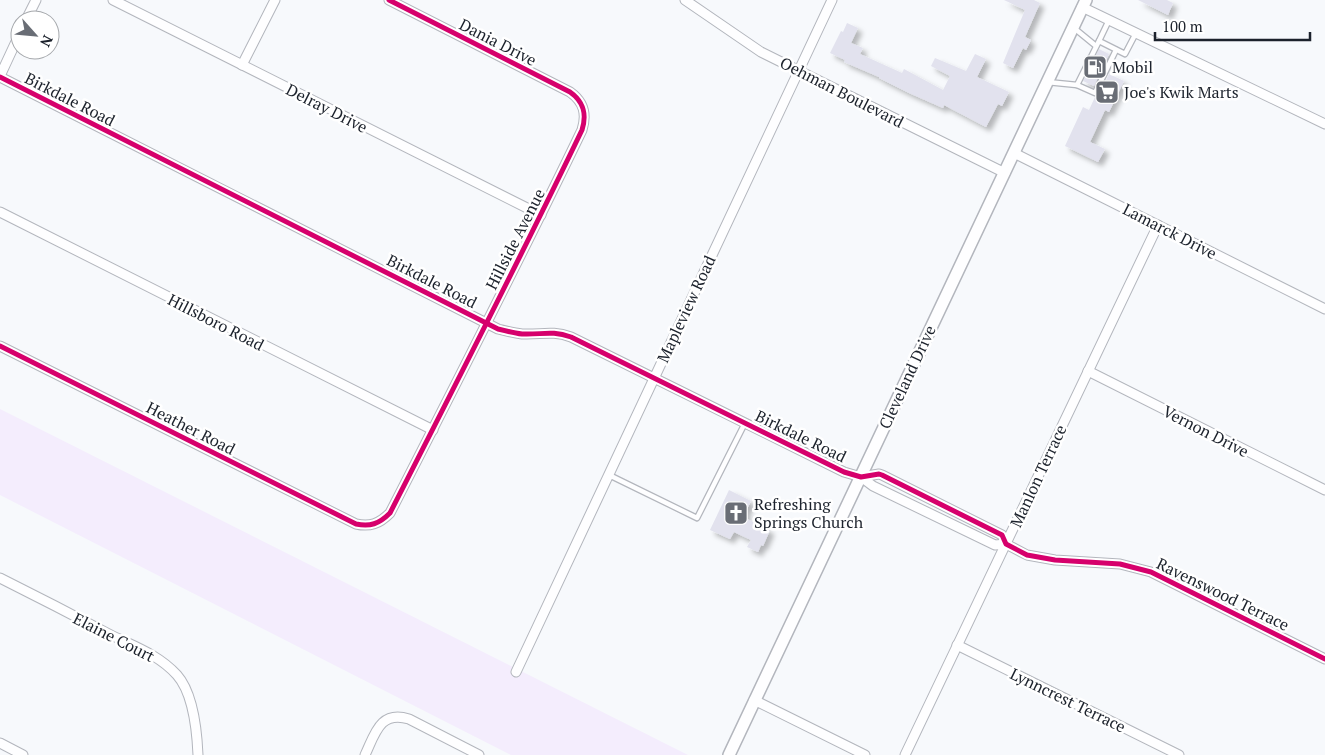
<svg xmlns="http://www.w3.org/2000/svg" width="1325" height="755" font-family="'PT Serif',serif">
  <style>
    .green { fill: #f4edfd }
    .building { fill: #e2e2ee; filter: url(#shadow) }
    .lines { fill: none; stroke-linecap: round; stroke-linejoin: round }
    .service-casing { stroke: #b3b6bd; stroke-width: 7 }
    .minor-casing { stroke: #b3b6bd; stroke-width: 11 }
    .tertiary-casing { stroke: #b3b6bd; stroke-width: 14 }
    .service { stroke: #fefeff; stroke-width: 4.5 }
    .minor { stroke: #fefeff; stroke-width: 9 }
    .tertiary { stroke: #fefeff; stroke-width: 11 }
    .cycleway-casing { stroke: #fff; stroke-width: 8 }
    .cycleway { stroke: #d6006c; stroke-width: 5 }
    .labels { text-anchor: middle; stroke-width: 5; stroke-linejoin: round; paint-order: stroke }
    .street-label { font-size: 16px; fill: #1c222c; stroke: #fff }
    .poi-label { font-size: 16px; fill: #1c222c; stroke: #fff; text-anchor: start }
  </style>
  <defs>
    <filter id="shadow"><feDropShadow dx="4.5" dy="4.5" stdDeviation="2.5" flood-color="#0004"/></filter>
  </defs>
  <rect width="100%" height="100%" fill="#f7f9fc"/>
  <path class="green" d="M 0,409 L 688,755 L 511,755 L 0,495 Z"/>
  <g class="building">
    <path d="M 1004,0 L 1034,0 L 1040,3 L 1025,37 L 1031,40 L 1026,50 L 1023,48 L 1013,68 L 1003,63 L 1025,10 Z"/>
    <path d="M 1138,0 L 1167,0 L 1173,3 L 1168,15 Z"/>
    <path d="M 847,23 L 858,28 L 851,43 L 863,48 L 860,54 L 902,73 L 904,69 L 943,90 L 950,76 L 931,66 L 935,58 L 966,71 L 975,54 L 986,59 L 977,77 L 1009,92 L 1002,106 L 998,104 L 986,127 L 944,105 L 943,108 L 909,93 L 879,78 L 879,77 L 844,62 L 845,60 L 830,53 L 841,31 L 843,32 Z"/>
    <path d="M 1099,49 L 1109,54 L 1094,86 L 1083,81 Z"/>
    <path d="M 1109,74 L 1124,81 L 1109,112 L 1105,110 L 1090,142 L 1105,149 L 1098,162 L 1065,146 L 1083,107 L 1089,110 L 1095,97 L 1099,95 Z"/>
    <path d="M 729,490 L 751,501 L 745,513 L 747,514 L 745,518 L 770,530 L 763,546 L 761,545 L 758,552 L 747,547 L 751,540 L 734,532 L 730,539 L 710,530 Z"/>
  </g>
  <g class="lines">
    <g class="service-casing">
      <g id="service">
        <path d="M 1109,20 L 1099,41 L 1125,54 L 1136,33"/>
        <path d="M 1074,28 L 1096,46"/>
        <path d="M 1047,82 L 1077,85 L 1099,41"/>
        <path d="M 1077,85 L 1095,93 L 1116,50"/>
        <path d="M 609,475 L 697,518 L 745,423"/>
      </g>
    </g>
    <g class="minor-casing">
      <g id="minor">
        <path d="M 113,0 L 541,215"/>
        <path d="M 685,0 L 761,52 L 1005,173"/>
        <path d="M 1082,7 L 1325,124"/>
        <path d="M 26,20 L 36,0"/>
        <path d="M 242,65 L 275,0"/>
        <path d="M 0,76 L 20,33"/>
        <path d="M 0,77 L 498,329 C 506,331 514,333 522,334 C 542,335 551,330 571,337 L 844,472 L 861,477 L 879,474 L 882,475 L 1002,535 L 1006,544 L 1027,555 L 1055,560 L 1120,564 L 1151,572 L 1325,659"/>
        <path d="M 1014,153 L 1325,309"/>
        <path d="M 0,212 L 433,430"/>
        <path d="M 0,346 L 356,524 C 370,527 379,524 390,513 C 455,386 520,259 582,130 C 587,114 584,102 570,92 L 389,0"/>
        <path d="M 1088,371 L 1325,490"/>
        <path d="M 861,477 L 873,486 L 995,545 L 1006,544"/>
        <path d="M 0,578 C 36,596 73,615 109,634 C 133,646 158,654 177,675 C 193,693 197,732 198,755"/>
        <path d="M 957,645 L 1179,755"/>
        <path d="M 516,672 L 832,0"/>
        <path d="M 754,700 L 865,755"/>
        <path d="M 0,743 L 23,755"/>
        <path d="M 365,755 C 375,734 380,710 409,719 L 479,755"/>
        <path d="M 905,755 L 1158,225"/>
      </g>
    </g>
    <g class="tertiary-casing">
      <path id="tertiary" d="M 729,755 L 1086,0"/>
    </g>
    <use href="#service" class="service"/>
    <use href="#minor" class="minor"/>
    <use href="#tertiary" class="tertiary"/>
    <g class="cycleway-casing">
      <g id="cycleway">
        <path d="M 0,77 L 498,329 C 506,331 514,333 522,334 C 542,335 551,330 571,337 L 844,472 L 861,477 L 879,474 L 882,475 L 1002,535 L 1006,544 L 1027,555 L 1055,560 L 1120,564 L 1151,572 L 1325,659"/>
        <path d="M 0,346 L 356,524 C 370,527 379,524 390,513 C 455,386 520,259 582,130 C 587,114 584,102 570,92 L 389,0"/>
      </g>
    </g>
    <use href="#cycleway" class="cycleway"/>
  </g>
  <defs>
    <g id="fuel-square" transform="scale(1.25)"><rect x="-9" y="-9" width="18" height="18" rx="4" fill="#696d75" stroke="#fff"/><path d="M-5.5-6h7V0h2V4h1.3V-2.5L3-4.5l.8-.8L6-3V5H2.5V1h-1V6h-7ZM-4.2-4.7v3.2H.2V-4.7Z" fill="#fff"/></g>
    <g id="supermarket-square" transform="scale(1.25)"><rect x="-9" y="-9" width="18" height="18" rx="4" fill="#696d75" stroke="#fff"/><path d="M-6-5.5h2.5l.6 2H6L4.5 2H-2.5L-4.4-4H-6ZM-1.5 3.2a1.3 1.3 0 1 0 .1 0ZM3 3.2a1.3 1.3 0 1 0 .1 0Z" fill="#fff"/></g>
    <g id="church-square" transform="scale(1.25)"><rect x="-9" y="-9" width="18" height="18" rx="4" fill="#696d75" stroke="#fff"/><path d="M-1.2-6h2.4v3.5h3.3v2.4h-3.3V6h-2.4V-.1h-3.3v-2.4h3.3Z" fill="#fff"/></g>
  </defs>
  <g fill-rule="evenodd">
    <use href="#fuel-square" x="1095" y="67"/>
    <use href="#supermarket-square" x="1107" y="92"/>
    <use href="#church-square" x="736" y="513"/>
  </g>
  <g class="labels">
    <g class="street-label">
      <text transform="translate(498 42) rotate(27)" y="6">Dania Drive</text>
      <text transform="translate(842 92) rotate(27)" y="6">Oehman Boulevard</text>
      <text transform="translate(70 99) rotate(27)" y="6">Birkdale Road</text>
      <text transform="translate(327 108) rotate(27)" y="6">Delray Drive</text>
      <text transform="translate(1170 231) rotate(27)" y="6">Lamarck Drive</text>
      <text transform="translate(515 239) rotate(-63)" y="6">Hillside Avenue</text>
      <text transform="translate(432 281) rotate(27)" y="6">Birkdale Road</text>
      <text transform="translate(686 309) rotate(-65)" y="6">Mapleview Road</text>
      <text transform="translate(216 322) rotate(27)" y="6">Hillsboro Road</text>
      <text transform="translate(907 377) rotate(-65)" y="6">Cleveland Drive</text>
      <text transform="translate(191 428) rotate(27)" y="6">Heather Road</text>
      <text transform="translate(1206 431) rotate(27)" y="6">Vernon Drive</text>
      <text transform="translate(801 436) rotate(26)" y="6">Birkdale Road</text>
      <text transform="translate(1038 476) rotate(-65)" y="6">Manlon Terrace</text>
      <text transform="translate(1223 594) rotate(26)" y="6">Ravenswood Terrace</text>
      <text transform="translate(114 637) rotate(27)" y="6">Elaine Court</text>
      <text transform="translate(1068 700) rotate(26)" y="6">Lynncrest Terrace</text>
    </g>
    <g class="poi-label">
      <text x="1112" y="73">Mobil</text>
      <text x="1124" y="98">Joe's Kwik Marts</text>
      <text x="754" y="510">Refreshing<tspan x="754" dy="18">Springs Church</tspan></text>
    </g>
  </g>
  <g transform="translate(35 35) rotate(117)"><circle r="24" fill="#ffffff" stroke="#a4a7ab"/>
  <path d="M0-4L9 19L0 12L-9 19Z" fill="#696d75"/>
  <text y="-8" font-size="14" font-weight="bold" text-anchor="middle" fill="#1c222c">N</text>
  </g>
  <path d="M1155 32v8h155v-8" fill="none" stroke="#1c222c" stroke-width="2.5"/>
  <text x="1162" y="32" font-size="15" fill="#1c222c" stroke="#ffffff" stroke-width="4" paint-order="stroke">100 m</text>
</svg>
